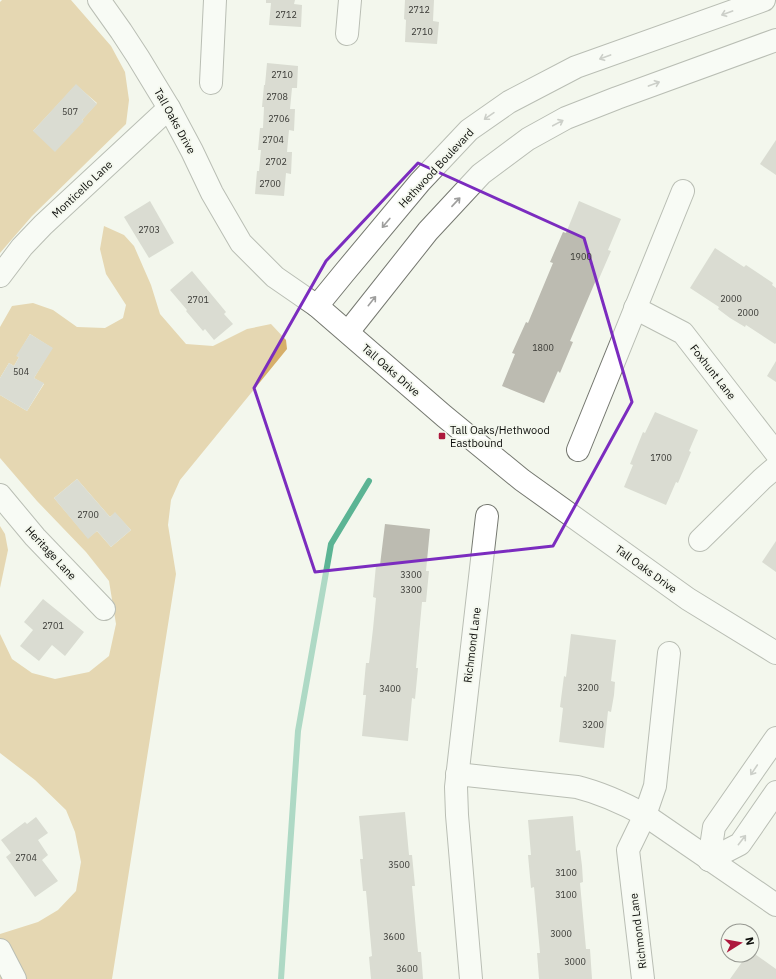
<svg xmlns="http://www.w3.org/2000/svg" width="776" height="979" font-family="'IBM Plex Sans',sans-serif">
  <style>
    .forest { fill: #d6af6a; fill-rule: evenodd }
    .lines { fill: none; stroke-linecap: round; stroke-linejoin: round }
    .stream { stroke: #5bb494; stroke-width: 6 }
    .building { fill: #bcbbb1 }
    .minor-casing { stroke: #757870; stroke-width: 24 }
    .minor { stroke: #fff; stroke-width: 22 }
    .oneway { stroke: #9e9e9d }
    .marked { fill: none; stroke: #7b2cbf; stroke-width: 3; stroke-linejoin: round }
    .poi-dot { fill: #ad183d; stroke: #f3f7ed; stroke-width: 1.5 }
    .labels { text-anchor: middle; stroke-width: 3.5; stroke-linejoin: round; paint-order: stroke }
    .number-label { font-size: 9px; fill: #383834 }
    .street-label { font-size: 11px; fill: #0c0d0a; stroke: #f3f7ed }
    .poi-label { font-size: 11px; fill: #0c0d0a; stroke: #f3f7ed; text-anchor: start }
  </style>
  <rect width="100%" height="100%" fill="#f3f7ed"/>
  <g class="forest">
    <path d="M 2,0 L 71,0 L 111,46 L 125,72 L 129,100 L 126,124 L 32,216 L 0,253 L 0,2 ZM 76,85 L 97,103 L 82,120 L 83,121 L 33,131 Z"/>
    <path d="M 104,226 L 124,235 L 134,246 L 151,285 L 160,314 L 186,344 L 213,346 L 247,329 L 271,324 L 286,340 L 287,349 L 180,480 L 171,500 L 168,525 L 176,574 L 112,979 L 0,979 L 0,934 L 38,922 L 58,910 L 76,891 L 81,862 L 75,832 L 66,810 L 35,780 L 0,753 L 0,634 L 12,659 L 32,673 L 55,679 L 89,672 L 109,656 L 116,624 L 109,581 L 86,552 L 37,501 L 0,458 L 0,395 L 27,411 L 44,384 L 34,378 L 52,348 L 30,334 L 17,356 L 19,357 L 14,366 L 9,363 L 0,378 L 0,327 L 12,306 L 33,303 L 53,310 L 77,327 L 105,328 L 123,318 L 126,305 L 106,274 L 100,249 ZM 77,479 L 110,517 L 115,513 L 131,530 L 111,547 L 97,531 L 88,538 L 54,498 Z"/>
    <path d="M 0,526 L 5,534 L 8,550 L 0,588 Z"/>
  </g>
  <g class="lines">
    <path class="stream" d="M 281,979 L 298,731 L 331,544 L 369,481"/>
  </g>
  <g class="building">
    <path d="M 266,0 L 295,0 L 294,4 L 302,5 L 301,27 L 269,25 L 271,3 L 266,3 Z"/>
    <path d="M 405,0 L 434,0 L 433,21 L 439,22 L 437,44 L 405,42 L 406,20 L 404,19 Z"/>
    <path d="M 267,63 L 298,66 L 297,88 L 292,88 L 290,109 L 295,109 L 294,131 L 289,130 L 287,152 L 292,152 L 291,174 L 286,173 L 284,196 L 255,194 L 257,171 L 259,171 L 261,150 L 258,150 L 260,128 L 263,128 L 264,107 L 262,107 L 264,85 L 265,85 Z"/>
    <path d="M 76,84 L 97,104 L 82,120 L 84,121 L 55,152 L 33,131 Z"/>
    <path d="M 776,140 L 776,175 L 760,164 Z"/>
    <path d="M 150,201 L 174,243 L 149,258 L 124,217 Z"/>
    <path d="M 579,201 L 621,219 L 608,250 L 611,251 L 598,281 L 596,280 L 570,341 L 573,342 L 560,373 L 558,371 L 544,403 L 502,386 L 515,354 L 512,353 L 526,322 L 528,323 L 553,263 L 550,262 L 563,232 L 566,233 Z"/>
    <path d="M 715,248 L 744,267 L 746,265 L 773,283 L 772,285 L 776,288 L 776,343 L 775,344 L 746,325 L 745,327 L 730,318 L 718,309 L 719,307 L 690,288 Z"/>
    <path d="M 192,271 L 226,312 L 224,314 L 233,324 L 214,340 L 205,329 L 203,331 L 186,311 L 187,310 L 170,290 Z"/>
    <path d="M 30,334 L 53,348 L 34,378 L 44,383 L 27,411 L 0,395 L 0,378 L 9,363 L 14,366 L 19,357 L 16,356 Z"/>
    <path d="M 776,361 L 776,382 L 767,376 Z"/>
    <path d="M 655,412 L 698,430 L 689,451 L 691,452 L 678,483 L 676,482 L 666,505 L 624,487 L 633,465 L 630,464 L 643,432 L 645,433 Z"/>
    <path d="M 77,479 L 110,517 L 115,512 L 131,530 L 111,547 L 97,531 L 88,539 L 54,498 Z"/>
    <path d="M 385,524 L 430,529 L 426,571 L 429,571 L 426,602 L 422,602 L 416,668 L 418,668 L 415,699 L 412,698 L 408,741 L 362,736 L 366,695 L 363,695 L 366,663 L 369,663 L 373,629 L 376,598 L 373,597 L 376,565 L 380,565 Z"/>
    <path d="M 776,541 L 776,572 L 762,562 Z"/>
    <path d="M 43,599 L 84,632 L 65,656 L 52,645 L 39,661 L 20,646 L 33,630 L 24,622 Z"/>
    <path d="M 571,634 L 616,640 L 611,681 L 615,682 L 614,695 L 611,712 L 608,711 L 604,748 L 559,742 L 563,708 L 560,707 L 564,676 L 566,677 Z"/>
    <path d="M 405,812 L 409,855 L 412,855 L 415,886 L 412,886 L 418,952 L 421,952 L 423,979 L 371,979 L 369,957 L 372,956 L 366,891 L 363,891 L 360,859 L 363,859 L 359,816 Z"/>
    <path d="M 573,816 L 576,851 L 580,850 L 582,866 L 583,882 L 580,883 L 586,949 L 590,949 L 592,979 L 539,979 L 537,953 L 540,953 L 534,887 L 531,888 L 528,855 L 531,855 L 528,820 Z"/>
    <path d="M 36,817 L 48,833 L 38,840 L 48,855 L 42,860 L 58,881 L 35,897 L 6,857 L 11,853 L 1,840 L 25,822 L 27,824 Z"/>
    <path d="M 752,952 L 776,969 L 776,979 L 730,979 L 747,955 L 752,955 Z"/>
  </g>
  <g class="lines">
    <g class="minor-casing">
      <g id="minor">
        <path d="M 99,0 L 121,31 L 138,57 L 169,108 L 192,151 L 212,193 L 241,243 L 275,277 L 317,306 L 444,416 L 522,480 L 688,599 L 776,653"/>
        <path d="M 347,34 L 350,0"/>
        <path d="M 211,83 L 215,0"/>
        <path d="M 0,276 L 22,247 L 43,225 L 169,108"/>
        <path d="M 317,306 L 344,273 L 420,182 L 469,130 L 509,102 L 576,67 L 764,0"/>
        <path d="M 635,308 L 683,333 L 776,453"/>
        <path d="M 348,332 L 428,231 L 481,174 L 528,139 L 566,118 L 617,98 L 776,40"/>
        <path d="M 578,450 L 683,191"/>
        <path d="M 0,495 L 35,537 L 104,609"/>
        <path d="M 700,540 L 762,479 L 776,467"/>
        <path d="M 457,774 L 577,787 C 601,793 623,803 645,815 L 776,905"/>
        <path d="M 709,860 L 714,827 L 776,738"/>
        <path d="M 709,860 L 740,844 L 776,792"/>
        <path d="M 0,950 L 15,979"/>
        <path d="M 471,979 L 457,815 L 456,787 L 487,516"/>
        <path d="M 643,979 L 628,850 L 645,815 L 655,786 L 669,653"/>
      </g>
    </g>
    <use href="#minor" class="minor"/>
  </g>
  <defs><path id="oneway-shaft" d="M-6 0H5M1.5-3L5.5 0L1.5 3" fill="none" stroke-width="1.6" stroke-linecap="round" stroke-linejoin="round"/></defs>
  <g class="oneway">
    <use href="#oneway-shaft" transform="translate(727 13) rotate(160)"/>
    <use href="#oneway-shaft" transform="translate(605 57) rotate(160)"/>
    <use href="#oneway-shaft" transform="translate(654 84) rotate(-20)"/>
    <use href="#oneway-shaft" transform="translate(489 116) rotate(145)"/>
    <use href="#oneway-shaft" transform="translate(558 123) rotate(-28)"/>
    <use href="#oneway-shaft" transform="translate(456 202) rotate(-47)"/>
    <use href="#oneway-shaft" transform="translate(386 223) rotate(130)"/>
    <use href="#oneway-shaft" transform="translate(372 301) rotate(-51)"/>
    <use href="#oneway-shaft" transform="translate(754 770) rotate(124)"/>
    <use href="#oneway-shaft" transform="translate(742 840) rotate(-52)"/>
  </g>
  <path d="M0 0H776V979H0ZM 418,163 L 584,238 L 632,402 L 553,546 L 315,572 L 254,388 L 326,261 Z" fill="#f3f7ed" fill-opacity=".55" fill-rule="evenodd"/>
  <path class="marked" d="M 418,163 L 584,238 L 632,402 L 553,546 L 315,572 L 254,388 L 326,261 Z"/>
  <rect class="poi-dot" x="438" y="432" width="8" height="8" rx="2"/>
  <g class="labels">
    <g class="number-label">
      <text x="419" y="13">2712</text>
      <text x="286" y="18">2712</text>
      <text x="422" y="35">2710</text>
      <text x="282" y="78">2710</text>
      <text x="277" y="100">2708</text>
      <text x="70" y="115">507</text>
      <text x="279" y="122">2706</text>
      <text x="273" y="143">2704</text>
      <text x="276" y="165">2702</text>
      <text x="270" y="187">2700</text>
      <text x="149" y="233">2703</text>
      <text x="581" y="260">1900</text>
      <text x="731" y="302">2000</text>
      <text x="198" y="303">2701</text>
      <text x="748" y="316">2000</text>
      <text x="543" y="351">1800</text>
      <text x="21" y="375">504</text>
      <text x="661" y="461">1700</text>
      <text x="88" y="518">2700</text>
      <text x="411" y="578">3300</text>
      <text x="411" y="593">3300</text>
      <text x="53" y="629">2701</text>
      <text x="588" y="691">3200</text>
      <text x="390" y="692">3400</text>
      <text x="593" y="728">3200</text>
      <text x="26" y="861">2704</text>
      <text x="399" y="868">3500</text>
      <text x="566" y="876">3100</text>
      <text x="566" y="898">3100</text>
      <text x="561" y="937">3000</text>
      <text x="394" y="940">3600</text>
      <text x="575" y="965">3000</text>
      <text x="407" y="972">3600</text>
    </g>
    <g class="street-label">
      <text transform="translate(175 121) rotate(61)" y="4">Tall Oaks Drive</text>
      <text transform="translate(436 168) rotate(-47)" y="4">Hethwood Boulevard</text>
      <text transform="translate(82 189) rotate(-43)" y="4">Monticello Lane</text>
      <text transform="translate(391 370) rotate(41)" y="4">Tall Oaks Drive</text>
      <text transform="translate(713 372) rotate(52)" y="4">Foxhunt Lane</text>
      <text transform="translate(51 553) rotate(47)" y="4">Heritage Lane</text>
      <text transform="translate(646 569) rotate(36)" y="4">Tall Oaks Drive</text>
      <text transform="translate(472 645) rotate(-83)" y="4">Richmond Lane</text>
      <text transform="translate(638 931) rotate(-97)" y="4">Richmond Lane</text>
    </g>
    <g class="poi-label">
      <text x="450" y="434">Tall Oaks/Hethwood<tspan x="450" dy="13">Eastbound</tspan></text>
    </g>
  </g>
  <g transform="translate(740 943) rotate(79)"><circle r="19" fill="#f3f7ed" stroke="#979992"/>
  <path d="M0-3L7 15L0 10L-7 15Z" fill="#ad183d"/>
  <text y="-6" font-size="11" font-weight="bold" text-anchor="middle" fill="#0c0d0a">N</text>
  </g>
</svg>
